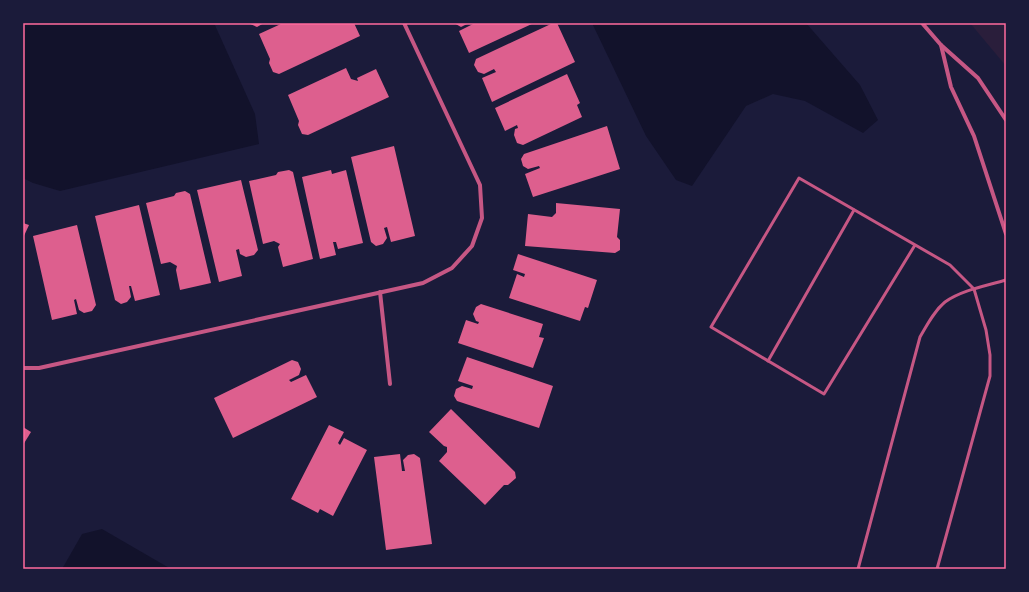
<svg xmlns="http://www.w3.org/2000/svg" width="1029" height="592" font-family="Mulish,sans-serif">
  <style>
    .green { fill: #2a1e3b }
    .water { fill: #12122b }
    .building { fill: #dd5f8e }
    .lines { fill: none; stroke-linecap: round; stroke-linejoin: round }
    .service { stroke: #c65784; stroke-width: 3 }
    .minor { stroke: #c65784; stroke-width: 4 }
    .neatline { fill: none; stroke: #ff6b9d; stroke-width: 1.5 }
  </style>
  <rect width="100%" height="100%" fill="#1b1b3a"/>
  <path class="green" d="M 970,23 L 1006,23 L 1006,66 Z"/>
  <g class="water">
    <path d="M 23,23 L 214,23 L 255,114 L 259,144 L 60,191 L 33,183 L 23,178 Z"/>
    <path d="M 592,23 L 806,23 L 860,85 L 878,120 L 863,133 L 805,101 L 773,94 L 746,106 L 692,186 L 676,180 L 646,136 Z"/>
    <path d="M 102,529 L 171,569 L 62,569 L 82,534 Z"/>
  </g>
  <g class="building">
    <path d="M 248,23 L 264,23 L 257,27 Z"/>
    <path d="M 283,23 L 354,23 L 360,36 L 279,74 L 273,72 L 269,63 L 270,59 L 259,34 Z"/>
    <path d="M 454,23 L 469,23 L 461,27 Z"/>
    <path d="M 473,23 L 534,23 L 469,53 L 459,31 L 473,24 Z"/>
    <path d="M 553,23 L 557,23 L 575,62 L 492,102 L 482,78 L 496,72 L 494,69 L 484,74 L 478,72 L 474,65 L 476,59 Z"/>
    <path d="M 346,68 L 351,79 L 358,81 L 357,78 L 376,69 L 389,97 L 308,135 L 302,134 L 298,125 L 299,121 L 288,95 Z"/>
    <path d="M 567,74 L 580,103 L 577,105 L 582,117 L 523,145 L 517,143 L 514,135 L 515,129 L 518,128 L 517,125 L 505,131 L 495,108 Z"/>
    <path d="M 607,126 L 620,169 L 533,197 L 525,174 L 540,168 L 539,166 L 528,169 L 523,166 L 521,159 L 524,154 Z"/>
    <path d="M 394,146 L 415,236 L 391,242 L 387,227 L 384,228 L 387,238 L 383,244 L 376,246 L 371,242 L 351,157 Z"/>
    <path d="M 289,170 L 293,172 L 313,259 L 283,267 L 278,247 L 280,244 L 274,241 L 263,244 L 249,181 L 276,175 L 278,172 Z"/>
    <path d="M 331,170 L 332,174 L 346,170 L 363,243 L 338,249 L 336,242 L 333,242 L 336,255 L 320,259 L 302,177 Z"/>
    <path d="M 241,180 L 258,250 L 254,255 L 246,257 L 240,254 L 239,249 L 236,250 L 242,276 L 219,282 L 197,190 Z"/>
    <path d="M 185,191 L 190,194 L 211,283 L 180,290 L 176,270 L 177,266 L 170,262 L 161,264 L 146,203 L 174,196 L 176,193 Z"/>
    <path d="M 556,203 L 620,209 L 617,237 L 620,240 L 620,250 L 615,253 L 525,246 L 528,214 L 552,217 L 556,213 Z"/>
    <path d="M 139,205 L 160,295 L 135,301 L 131,286 L 129,286 L 131,297 L 127,302 L 121,304 L 115,300 L 95,216 Z"/>
    <path d="M 23,223 L 29,225 L 23,238 Z"/>
    <path d="M 77,225 L 96,305 L 92,311 L 84,313 L 79,310 L 76,299 L 74,300 L 77,314 L 52,320 L 33,236 Z"/>
    <path d="M 518,254 L 597,280 L 588,308 L 585,307 L 580,321 L 509,298 L 517,274 L 524,277 L 525,274 L 513,270 Z"/>
    <path d="M 481,304 L 543,324 L 539,337 L 544,338 L 533,368 L 458,343 L 466,320 L 478,324 L 479,322 L 476,321 L 473,314 L 476,307 Z"/>
    <path d="M 467,357 L 553,386 L 539,428 L 457,401 L 454,396 L 456,389 L 462,386 L 472,389 L 473,386 L 458,381 Z"/>
    <path d="M 292,360 L 298,362 L 301,369 L 299,375 L 289,380 L 291,382 L 306,375 L 317,397 L 233,438 L 214,398 Z"/>
    <path d="M 451,409 L 515,472 L 516,478 L 508,485 L 504,485 L 485,505 L 439,461 L 447,452 L 447,447 L 444,446 L 429,432 Z"/>
    <path d="M 329,425 L 344,432 L 338,443 L 340,445 L 344,438 L 367,450 L 333,516 L 320,509 L 318,513 L 291,499 Z"/>
    <path d="M 23,427 L 31,432 L 23,445 Z"/>
    <path d="M 400,454 L 402,471 L 405,471 L 403,460 L 408,455 L 414,454 L 420,458 L 432,544 L 386,550 L 374,457 Z"/>
  </g>
  <g class="lines">
    <g class="service">
      <path d="M 915,245 L 824,394 L 711,327 L 799,178 L 950,265 L 974,289 L 986,330 L 990,355 L 990,376 L 937,569"/>
      <path d="M 768,361 L 854,210"/>
      <path d="M 858,569 L 920,337 C 927,325 934,311 945,302 C 962,290 986,286 1006,280"/>
    </g>
    <g class="minor">
      <path d="M 922,23 L 941,45 L 978,78 L 1006,120"/>
      <path d="M 941,45 L 951,87 L 974,136 L 1006,234"/>
      <path d="M 380,292 L 390,384"/>
      <path d="M 23,368 L 39,368 L 423,283 L 452,268 L 472,246 L 482,218 L 480,185 L 404,23"/>
    </g>
  </g>
  <rect width="1029" height="592" fill="none" stroke="#1b1b3a" stroke-width="48"/>
  <rect x="24" y="24" width="981" height="544" class="neatline"/>
</svg>
